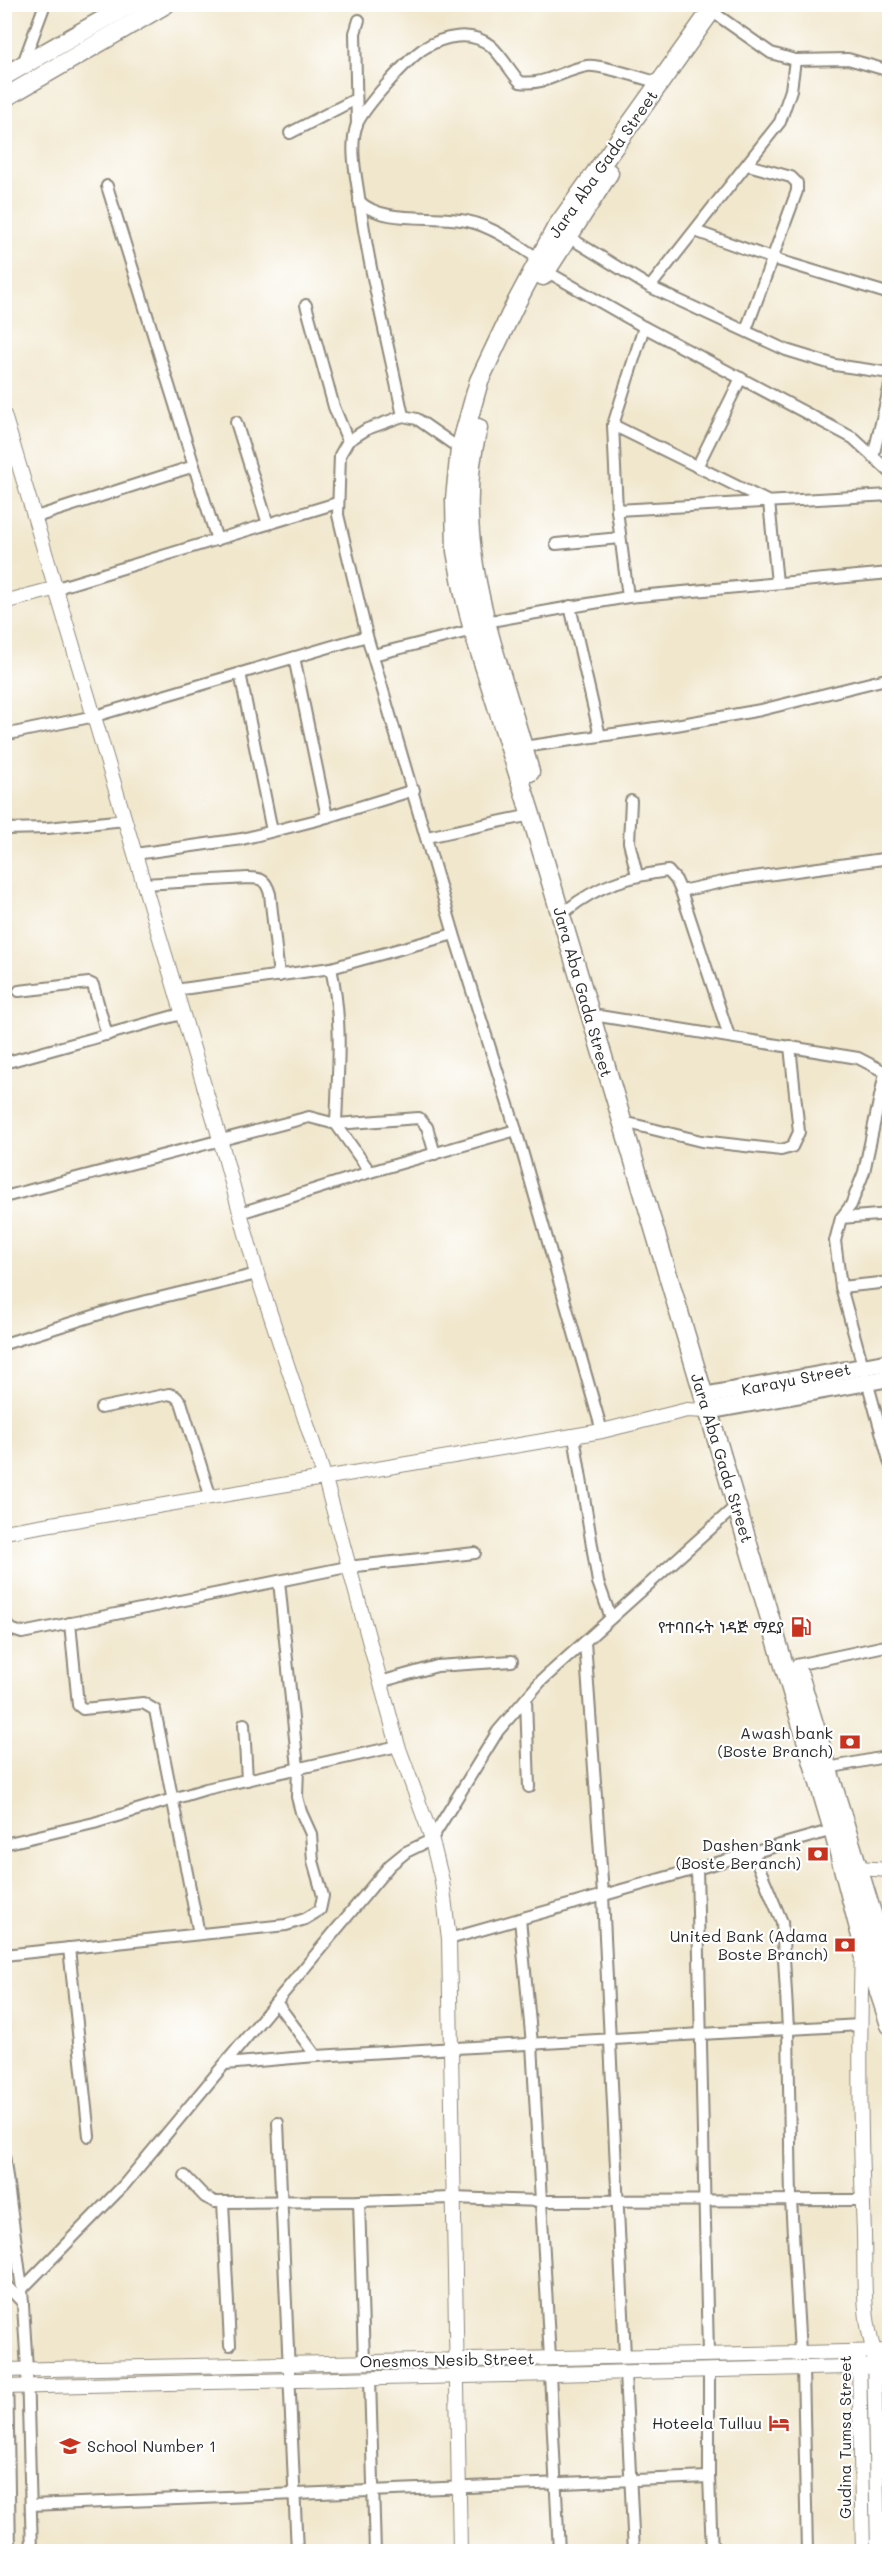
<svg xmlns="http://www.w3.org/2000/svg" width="894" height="2556" font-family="Mali,'Noto Sans Ethiopic',sans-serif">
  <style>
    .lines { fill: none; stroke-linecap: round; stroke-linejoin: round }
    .minor-casing { stroke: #8e897c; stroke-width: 14 }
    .tertiary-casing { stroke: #8e897c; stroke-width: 16 }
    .secondary-casing { stroke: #8e897c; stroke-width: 20 }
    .primary-casing { stroke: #8e897c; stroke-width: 21 }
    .minor { stroke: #fff; stroke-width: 10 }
    .tertiary { stroke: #fff; stroke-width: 14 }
    .secondary { stroke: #fff; stroke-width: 16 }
    .primary { stroke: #fff; stroke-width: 18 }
    .labels { text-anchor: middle; stroke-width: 4.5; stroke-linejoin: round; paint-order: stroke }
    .street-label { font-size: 16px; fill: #2b2b2b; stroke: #fff }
    .poi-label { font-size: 16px; fill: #2b2b2b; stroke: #fff; text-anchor: end }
  </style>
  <rect width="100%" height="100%" fill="#fff"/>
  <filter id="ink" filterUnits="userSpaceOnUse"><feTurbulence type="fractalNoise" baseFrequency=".0167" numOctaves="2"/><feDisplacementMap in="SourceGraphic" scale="12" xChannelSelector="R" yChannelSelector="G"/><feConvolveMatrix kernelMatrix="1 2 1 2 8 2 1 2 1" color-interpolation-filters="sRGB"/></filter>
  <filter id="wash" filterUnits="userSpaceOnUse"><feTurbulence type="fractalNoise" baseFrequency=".008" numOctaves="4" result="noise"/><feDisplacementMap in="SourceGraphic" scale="24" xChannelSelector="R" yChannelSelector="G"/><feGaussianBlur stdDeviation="1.35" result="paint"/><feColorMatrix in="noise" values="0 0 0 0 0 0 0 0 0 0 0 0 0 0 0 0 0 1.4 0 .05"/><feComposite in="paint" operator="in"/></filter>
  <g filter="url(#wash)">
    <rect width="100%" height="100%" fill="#f1e7cd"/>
  </g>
  <g filter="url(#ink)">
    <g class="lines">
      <g class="minor-casing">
        <g id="minor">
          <path d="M 717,15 L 771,53 L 795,60 L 848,59 L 890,71"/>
          <path d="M 22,66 L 45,4"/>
          <path d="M 357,125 L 355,33 L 359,20"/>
          <path d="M 290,133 L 356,99"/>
          <path d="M 107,186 L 217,540"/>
          <path d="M 359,201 C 384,226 438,213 471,222 C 497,229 517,245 539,259"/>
          <path d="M 695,231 L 771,258 L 890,294"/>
          <path d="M 567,236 L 650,287 L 786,350 L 835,365 L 890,373"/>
          <path d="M 546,271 L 644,327 L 853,438 L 890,472"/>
          <path d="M 650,287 L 780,122 L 791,90 L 795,60"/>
          <path d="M 306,305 L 334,407 L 348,441"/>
          <path d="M 746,330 L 797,191 L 797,183 L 791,177 L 748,165"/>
          <path d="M 403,416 C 388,343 369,271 359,197 C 356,175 349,146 357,124 C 365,106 407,60 423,49 C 443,36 471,30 491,46 C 502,56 510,71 520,82 C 545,86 563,70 587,66 C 600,64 644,79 660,83"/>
          <path d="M 236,422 L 268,524"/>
          <path d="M 613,425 L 769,502 L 777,583"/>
          <path d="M 460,449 L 417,419 L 403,416 L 367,429 L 348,441 L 340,455 L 338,515 L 367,636 L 454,934 L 516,1130 L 602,1431"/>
          <path d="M 873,457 L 890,385"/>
          <path d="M 697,467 L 741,378"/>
          <path d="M 617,510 L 890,495"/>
          <path d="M 36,517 L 194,466"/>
          <path d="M 556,544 L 620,538"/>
          <path d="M 57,588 L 337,503"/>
          <path d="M 628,597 L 617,510 L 613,425 L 644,327"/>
          <path d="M 570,606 L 600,736"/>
          <path d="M 485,622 L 628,597 L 890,573"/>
          <path d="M 373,655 L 473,630"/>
          <path d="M 294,657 L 327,817"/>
          <path d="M 240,673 L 272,831"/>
          <path d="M 4,735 L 95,716 L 367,636"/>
          <path d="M 523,747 L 676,725 L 761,710 L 890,678"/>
          <path d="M 631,801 L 629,842 L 637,875"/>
          <path d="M 4,829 L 48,828 L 125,820"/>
          <path d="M 427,837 L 531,815"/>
          <path d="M 135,854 L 242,839 L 317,820 L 414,790"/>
          <path d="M 144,884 L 248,878 C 262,878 266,880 270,894 L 279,976"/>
          <path d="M 681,891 L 732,880 L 890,858"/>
          <path d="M 567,910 C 598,885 629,876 668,871 L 676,880 L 681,891 L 729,1036"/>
          <path d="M 331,968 C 343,1023 338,1068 336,1124"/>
          <path d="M 175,990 L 331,968 L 454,934"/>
          <path d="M 19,991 L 89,983 L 93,985 L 107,1035"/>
          <path d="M 599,1016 L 858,1058 L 889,1074"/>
          <path d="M 4,1063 L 181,1014"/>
          <path d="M 885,1073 L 864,1172 L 851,1205 L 841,1218 L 835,1241 L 841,1287 L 890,1464"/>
          <path d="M 336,1124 L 419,1118 L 427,1127 L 435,1154"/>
          <path d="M 632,1124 L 701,1141 L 781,1150 L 792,1147 L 799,1132 L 790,1046"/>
          <path d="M 4,1197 L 309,1117 L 336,1124 L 370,1172"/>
          <path d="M 240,1213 L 370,1172 L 516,1130"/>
          <path d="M 841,1218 L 890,1214"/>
          <path d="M 841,1287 L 890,1282"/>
          <path d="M 4,1344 L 122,1307 L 257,1274"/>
          <path d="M 101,1408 L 169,1394 L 175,1396 L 181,1402 L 211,1498"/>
          <path d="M 574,1436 L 598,1582 L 611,1618"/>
          <path d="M 4,1614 L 6,1624 L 13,1630 L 22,1633 L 347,1567 L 475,1553"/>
          <path d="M 70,1623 L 78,1705 L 83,1709 L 143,1703 L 155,1710 L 199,1934"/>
          <path d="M 585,1642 L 603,1895 L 625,2356"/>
          <path d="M 796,1665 L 890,1645"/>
          <path d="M 380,1682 L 437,1666 L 512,1661"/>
          <path d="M 526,1699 L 529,1787"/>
          <path d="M 244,1724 L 247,1780"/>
          <path d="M 828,1768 L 890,1756"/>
          <path d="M 4,1844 L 94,1823 L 206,1789 L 398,1746"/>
          <path d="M 753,1853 L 782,1922 L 788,2029 L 791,2200 L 800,2352"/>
          <path d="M 697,1868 L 708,2354"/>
          <path d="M 520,1919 L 532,2044 L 550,2358"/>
          <path d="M 449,1939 L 833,1830"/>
          <path d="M 69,1948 L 89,2136"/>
          <path d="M 4,1955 L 286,1925 L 305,1919 L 320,1910 L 323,1896 L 313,1861 L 311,1834 L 301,1812 L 297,1797 L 298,1768 L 279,1581"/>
          <path d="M 276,2002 L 316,2056"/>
          <path d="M 225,2064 L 316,2056 L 860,2025"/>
          <path d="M 278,2123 L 297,2552"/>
          <path d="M 4,2155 L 22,2289 L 27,2369 L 32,2552"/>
          <path d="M 185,2176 L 205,2197 L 215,2202 L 359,2201 L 452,2198 L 542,2201 L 862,2200"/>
          <path d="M 359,2201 L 364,2362"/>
          <path d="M 223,2202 L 230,2345"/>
          <path d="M 4,2283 L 23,2303"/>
          <path d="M 22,2289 L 124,2185 L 390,1865 L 406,1852 L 431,1840 L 498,1731 L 541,1681 L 736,1506"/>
          <path d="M 803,2368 L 807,2552"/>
          <path d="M 7,2369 L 10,2552"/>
          <path d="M 709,2371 L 709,2477 L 712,2552"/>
          <path d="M 625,2373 L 634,2552"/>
          <path d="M 550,2374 L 559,2552"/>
          <path d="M 370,2379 L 375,2552"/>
          <path d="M 31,2505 L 709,2477"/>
        </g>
      </g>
      <g class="tertiary-casing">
        <g id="tertiary">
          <path d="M 4,415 L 220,1139 L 257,1274 L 325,1479 L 398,1746 L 430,1833 L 442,1881 L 449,1939 L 460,2552"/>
          <path d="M 4,602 L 57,588"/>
          <path d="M 4,1532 L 602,1431 L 687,1410 L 707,1411"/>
          <path d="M 858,1868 L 890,1870"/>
          <path d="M 862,1951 C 859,2045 860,2139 864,2233 C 865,2272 862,2314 874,2351 L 878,2552"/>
          <path d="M 859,2360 L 863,2552"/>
          <path d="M 4,2370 L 890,2351"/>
          <path d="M 4,2387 L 890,2366"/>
        </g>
      </g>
      <g class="secondary-casing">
        <g id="secondary">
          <path d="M 703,1396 L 890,1362"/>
          <path d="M 707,1411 L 890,1378"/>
        </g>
      </g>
      <g class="primary-casing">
        <g id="primary">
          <path d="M 716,4 L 556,228 L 515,305 L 479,381 L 460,449 L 455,499 L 456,551 L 464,594 L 473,630 L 531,815 L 833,1830 L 862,1940 L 890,2025"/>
          <path d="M 4,76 L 131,4"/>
          <path d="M 4,98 L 166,4"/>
          <path d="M 543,276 L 609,173"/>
          <path d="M 478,428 C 447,545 500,660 530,772"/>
          <path d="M 799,1675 L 890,1972"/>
        </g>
      </g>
      <use href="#minor" class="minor"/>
      <use href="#tertiary" class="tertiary"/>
      <use href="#secondary" class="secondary"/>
      <use href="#primary" class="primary"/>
    </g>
  </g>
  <defs>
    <g id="fuel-bare" transform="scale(1.62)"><path d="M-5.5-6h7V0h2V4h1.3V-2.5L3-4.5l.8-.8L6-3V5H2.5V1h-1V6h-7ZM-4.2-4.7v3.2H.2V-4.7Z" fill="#c8321e" stroke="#fff" stroke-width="2.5" paint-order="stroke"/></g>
    <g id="bank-bare" transform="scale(1.62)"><path d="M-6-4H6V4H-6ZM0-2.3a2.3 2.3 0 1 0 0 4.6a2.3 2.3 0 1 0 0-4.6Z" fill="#c8321e" stroke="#fff" stroke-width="2.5" paint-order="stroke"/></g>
    <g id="hotel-bare" transform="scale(1.62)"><path d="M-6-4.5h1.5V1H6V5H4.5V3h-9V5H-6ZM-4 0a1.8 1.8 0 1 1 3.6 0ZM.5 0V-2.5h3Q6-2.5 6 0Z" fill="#c8321e" stroke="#fff" stroke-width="2.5" paint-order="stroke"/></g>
    <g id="school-bare" transform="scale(1.62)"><path d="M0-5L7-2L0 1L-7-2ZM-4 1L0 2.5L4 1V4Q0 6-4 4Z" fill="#c8321e" stroke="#fff" stroke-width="2.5" paint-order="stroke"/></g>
  </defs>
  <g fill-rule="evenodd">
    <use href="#fuel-bare" x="801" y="1627"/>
    <use href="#bank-bare" x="850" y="1742"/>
    <use href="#bank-bare" x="818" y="1854"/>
    <use href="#bank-bare" x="845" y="1945"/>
    <use href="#hotel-bare" x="779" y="2423"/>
    <use href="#school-bare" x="70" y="2446"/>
  </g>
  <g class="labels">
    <g class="street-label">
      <text transform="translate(603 164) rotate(-55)" y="6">Jara Aba Gada Street</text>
      <text transform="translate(583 992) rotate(74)" y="6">Jara Aba Gada Street</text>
      <text transform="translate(796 1379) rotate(-11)" y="6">Karayu Street</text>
      <text transform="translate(722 1458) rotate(73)" y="6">Jara Aba Gada Street</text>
      <text transform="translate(447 2360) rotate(-1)" y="6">Onesmos Nesib Street</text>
      <text transform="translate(845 2437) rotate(-90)" y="6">Gudina Tumsa Street</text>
    </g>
    <g class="poi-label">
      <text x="784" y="1633">የተባበሩት ነዳጅ ማደያ</text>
      <text x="833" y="1739">Awash bank<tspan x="833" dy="18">(Boste Branch)</tspan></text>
      <text x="801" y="1851">Dashen Bank<tspan x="801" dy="18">(Boste Beranch)</tspan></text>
      <text x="828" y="1942">United Bank (Adama<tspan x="828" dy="18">Boste Branch)</tspan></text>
      <text x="762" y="2429">Hoteela Tulluu</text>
      <text x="87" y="2452" text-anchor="start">School Number 1</text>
    </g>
  </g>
  <rect width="894" height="2556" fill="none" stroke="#fff" stroke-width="24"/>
</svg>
